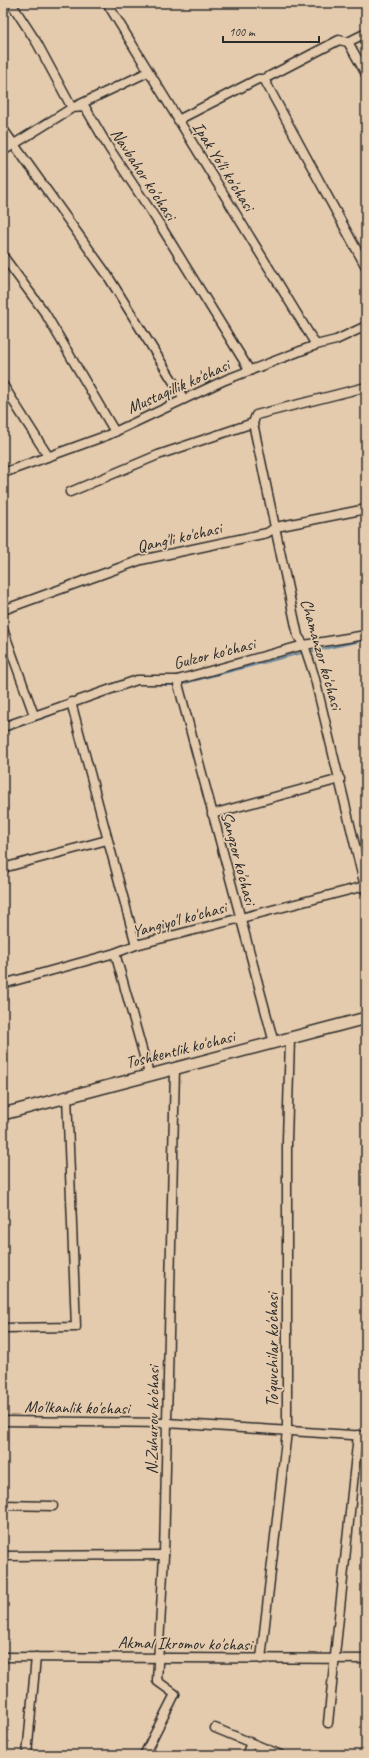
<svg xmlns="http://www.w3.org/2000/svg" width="369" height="1758" font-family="Caveat,sans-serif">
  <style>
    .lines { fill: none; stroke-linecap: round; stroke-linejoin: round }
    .stream { stroke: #698aa2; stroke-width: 2 }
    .minor-casing { stroke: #2b2b2b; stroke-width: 11 }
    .secondary-casing { stroke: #2b2b2b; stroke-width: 14 }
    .minor { stroke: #e5cbad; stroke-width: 8 }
    .secondary { stroke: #e5cbad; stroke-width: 11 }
    .labels { text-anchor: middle; stroke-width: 3.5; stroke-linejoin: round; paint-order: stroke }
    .street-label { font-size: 17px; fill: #2b2b2b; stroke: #e5cbad }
  </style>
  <rect width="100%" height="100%" fill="#e5cbad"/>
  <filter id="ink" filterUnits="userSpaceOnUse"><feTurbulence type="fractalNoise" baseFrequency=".025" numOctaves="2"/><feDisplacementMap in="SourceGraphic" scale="8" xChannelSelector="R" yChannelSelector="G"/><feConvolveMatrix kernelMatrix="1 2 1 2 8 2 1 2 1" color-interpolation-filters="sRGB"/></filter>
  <g filter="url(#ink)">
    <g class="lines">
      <g class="stream">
        <path d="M 365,340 L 366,340"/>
        <path d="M 309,652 L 366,640"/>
        <path d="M 145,684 L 177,685"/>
        <path d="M 181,684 L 305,652"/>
        <path d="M 3,732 L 51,715"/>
      </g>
      <g class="minor-casing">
        <g id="minor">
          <path d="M 11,3 L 37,43 L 72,108 L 85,107 L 109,148 L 162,228 L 250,371"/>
          <path d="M 107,3 L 316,345"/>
          <path d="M 348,42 L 366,74"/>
          <path d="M 264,79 L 366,267"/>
          <path d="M 178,120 L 258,79 L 264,79 L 339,40 L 348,42 L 366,33"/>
          <path d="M 3,129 L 106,273 L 184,399"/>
          <path d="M 3,151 L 72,108 L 148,72"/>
          <path d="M 3,256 L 45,313 L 115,432"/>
          <path d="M 3,385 L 48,456"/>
          <path d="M 253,423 L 298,636 L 304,645 L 314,675 L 366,891"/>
          <path d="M 3,473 L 108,435 L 225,380 L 316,345 L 336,340 L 366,326"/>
          <path d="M 70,492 L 158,455 L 253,423 L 256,415 L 366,387"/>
          <path d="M 3,610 L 141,560 L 267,533 L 276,527 L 366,509"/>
          <path d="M 3,629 L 34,715"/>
          <path d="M 177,680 L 274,1043"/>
          <path d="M 71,702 L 136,945"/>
          <path d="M 3,727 L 137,680 L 177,680 L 304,645 L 366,635"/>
          <path d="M 212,814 L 340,779"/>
          <path d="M 3,868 L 107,840"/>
          <path d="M 115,953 L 149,1074"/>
          <path d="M 3,984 L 115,953 L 136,945 L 365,886"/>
          <path d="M 3,1328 L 76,1327 L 67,1096"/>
          <path d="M 3,1421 L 167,1423 L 366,1436"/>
          <path d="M 3,1505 L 53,1506"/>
          <path d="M 3,1556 L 164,1555"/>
          <path d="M 3,1657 L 366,1659"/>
          <path d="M 261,1659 L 287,1431 L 287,1140 L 290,1039"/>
          <path d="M 328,1723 L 358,1435"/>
          <path d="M 215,1728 L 281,1755"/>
          <path d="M 27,1755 L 36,1657"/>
          <path d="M 144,1755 L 175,1694 L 157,1681 L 164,1555 L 175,1068"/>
          <path d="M 246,1755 L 251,1743"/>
        </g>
      </g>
      <g class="secondary-casing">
        <path id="secondary" d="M 3,1114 L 366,1018"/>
      </g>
      <use href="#minor" class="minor"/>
      <use href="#secondary" class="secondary"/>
    </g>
  </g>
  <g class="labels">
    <g class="street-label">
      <text transform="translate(224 166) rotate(58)" y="6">Ipak Yo'li ko'chasi</text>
      <text transform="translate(144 174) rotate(57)" y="6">Navbahor ko'chasi</text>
      <text transform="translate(178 386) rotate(-24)" y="6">Mustaqillik ko'chasi</text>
      <text transform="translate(179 537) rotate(-13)" y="6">Qang'li ko'chasi</text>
      <text transform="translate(214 653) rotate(-14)" y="6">Gulzor ko'chasi</text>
      <text transform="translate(322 654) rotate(74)" y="6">Chamanzor ko'chasi</text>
      <text transform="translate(239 858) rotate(75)" y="6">Sangzor ko'chasi</text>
      <text transform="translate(179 919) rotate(-15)" y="6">Yangiyo'l ko'chasi</text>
      <text transform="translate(180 1049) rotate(-14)" y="6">Toshkentlik ko'chasi</text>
      <text transform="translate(272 1350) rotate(-90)" y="6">To'quvchilar ko'chasi</text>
      <text transform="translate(77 1407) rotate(1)" y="6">Mo'lkanlik ko'chasi</text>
      <text transform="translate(152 1420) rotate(-89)" y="6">N.Zuhurov ko'chasi</text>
      <text transform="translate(185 1643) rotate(1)" y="6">Akmal Ikromov ko'chasi</text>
    </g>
  </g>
  <rect width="369" height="1758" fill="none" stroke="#e5cbad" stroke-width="16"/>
  <rect x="8" y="8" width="353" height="1742" fill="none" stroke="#2b2b2b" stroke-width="1.5" filter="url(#ink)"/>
  <path d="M223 36v6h96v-6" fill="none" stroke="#2b2b2b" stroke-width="2"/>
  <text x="229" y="36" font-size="12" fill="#2b2b2b" stroke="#e5cbad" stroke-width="3" paint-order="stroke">100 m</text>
</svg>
